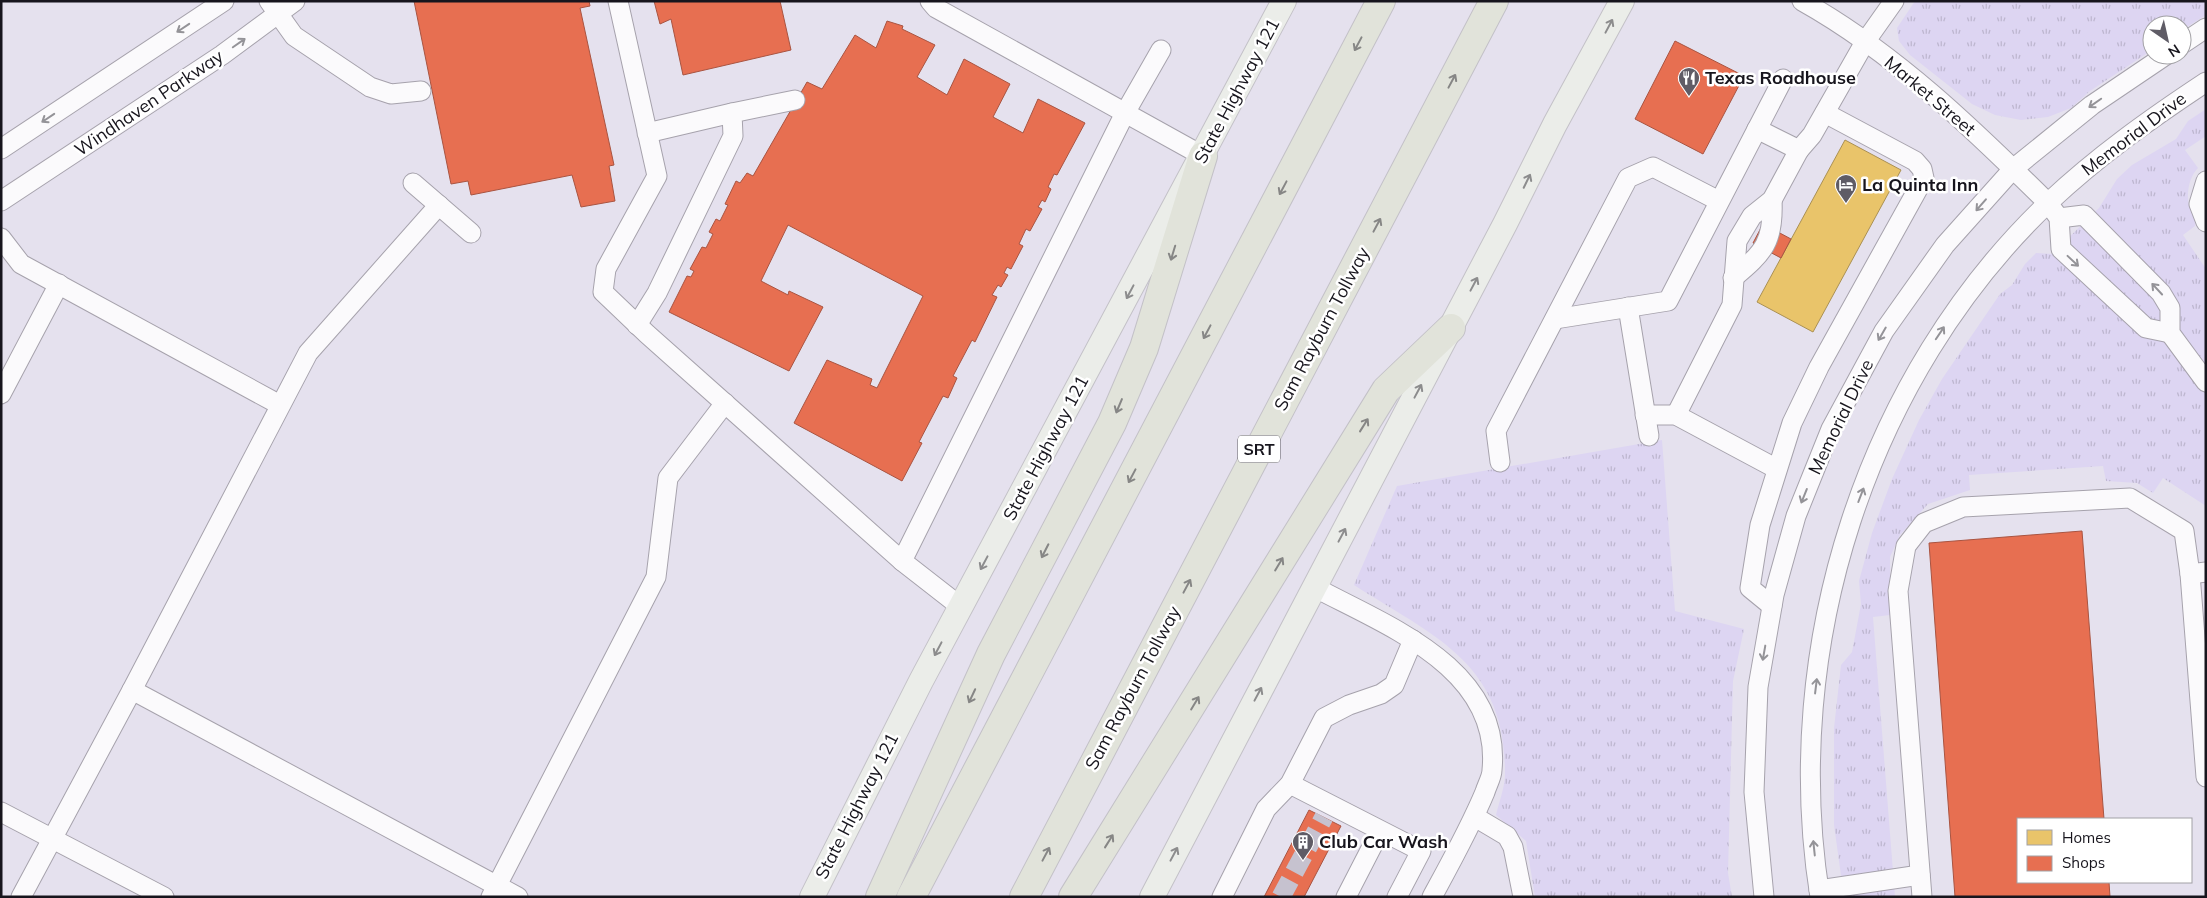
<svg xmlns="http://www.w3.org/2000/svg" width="2207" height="898" font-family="Mulish,sans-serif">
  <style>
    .grass { fill: url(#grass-tufts) }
    .homes { fill: #e9c46a; stroke: #aa9053 }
    .shops { fill: #e76f51; stroke: #a95441 }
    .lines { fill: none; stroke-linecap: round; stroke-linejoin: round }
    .minor-tunnel { stroke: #c6c2cf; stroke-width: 19; stroke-dasharray: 19 9; stroke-linecap: butt }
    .minor-casing { stroke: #a6a2ac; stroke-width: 21 }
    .major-casing { stroke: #c3c1c7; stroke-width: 26 }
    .highway-casing { stroke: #c3c1c7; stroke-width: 30 }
    .minor { stroke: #fbfafc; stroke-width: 19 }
    .major { stroke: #ebede9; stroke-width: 24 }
    .highway { stroke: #e1e3da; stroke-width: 28 }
    .oneway { stroke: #8c8c8d }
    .oneway2 { stroke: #949398 }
    .oneway3 { stroke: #868685 }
    .labels { text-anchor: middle; stroke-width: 5; stroke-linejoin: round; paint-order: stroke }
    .shield { fill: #fff; stroke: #5d5b61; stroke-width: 1 }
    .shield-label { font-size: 16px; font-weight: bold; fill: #17151d }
    .poi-label { font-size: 18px; font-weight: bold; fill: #17151d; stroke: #fff; text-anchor: start }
    .street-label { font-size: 18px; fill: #17151d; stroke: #fff }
  </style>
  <defs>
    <pattern id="grass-tufts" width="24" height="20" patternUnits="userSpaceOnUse" patternTransform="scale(1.25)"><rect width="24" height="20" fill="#ddd5f2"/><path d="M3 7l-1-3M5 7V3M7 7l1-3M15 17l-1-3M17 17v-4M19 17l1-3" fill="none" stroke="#bdb6cf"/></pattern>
  </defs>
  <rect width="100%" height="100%" fill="#e5e1ee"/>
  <g class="grass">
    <path d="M 1915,1 L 2206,1 L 2206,15 L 2182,30 L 2182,25 L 2152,25 L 2152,50 L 2090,91 L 2071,108 L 2048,117 L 2021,120 L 1995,115 L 1972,104 L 1910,55 L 1899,41 L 1897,28 Z"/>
    <path d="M 2206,109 L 2206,136 L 2185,150 L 2198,168 C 2188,178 2185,198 2191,211 C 2193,217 2196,219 2195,226 L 2183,235 L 2206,269 L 2206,506 L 2163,478 L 2153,493 L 2137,483 L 2106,481 L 2103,466 L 1969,475 L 1970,490 L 1928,504 L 1900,535 L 1890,557 L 1890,615 L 1873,617 L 1895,897 L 1844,897 L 1834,825 L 1834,728 L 1841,665 L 1852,652 L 1861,604 L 1859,581 L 1872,533 L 1892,479 L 1919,420 L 1942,379 L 2000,294 L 2012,285 L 2025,264 L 2036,253 L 2052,254 L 2099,208 L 2117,179 L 2132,165 L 2176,139 L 2188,121 Z"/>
    <path d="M 1662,440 L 1675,611 L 1744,629 L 1733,681 L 1728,873 L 1732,897 L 1535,897 L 1526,841 L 1496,815 C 1499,802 1505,787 1505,774 C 1506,663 1435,637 1354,585 L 1397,486 Z"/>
  </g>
  <path class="homes" d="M 1845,140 L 1901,170 L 1813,332 L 1757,302 Z"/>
  <g class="shops">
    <path d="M 414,1 L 589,1 L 590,6 L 580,8 L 614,165 L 609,166 L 615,201 L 581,207 L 572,175 L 471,195 L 468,181 L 451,184 Z"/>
    <path d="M 654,1 L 780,1 L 791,50 L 683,75 L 671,19 L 660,24 Z"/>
    <path d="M 887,21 L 903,26 L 902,29 L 935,45 L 917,77 L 947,95 L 964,59 L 1010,84 L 993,117 L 1023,133 L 1038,99 L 1085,123 L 1057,175 L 1054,174 L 1048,187 L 1051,189 L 1045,202 L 1042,200 L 1038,207 L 1042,209 L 1030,231 L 1026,229 L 1019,244 L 1023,246 L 1011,269 L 1007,267 L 1004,273 L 1008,275 L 1001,287 L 998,285 L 992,295 L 997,297 L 975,342 L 972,340 L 953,376 L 957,378 L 948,398 L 943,396 L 919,442 L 922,443 L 902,481 L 794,423 L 827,360 L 872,379 L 870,385 L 877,388 L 923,296 L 788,225 L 761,281 L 788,295 L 789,291 L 823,307 L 789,371 L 669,312 L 687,276 L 691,277 L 694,271 L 690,269 L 702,247 L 706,248 L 713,234 L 709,232 L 716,219 L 720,221 L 728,205 L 725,204 L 736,181 L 740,183 L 747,173 L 753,176 L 807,82 L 822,89 L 855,35 L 876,48 Z"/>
    <path d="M 1675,41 L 1744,76 L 1703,154 L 1635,119 Z"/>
    <path d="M 1763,224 L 1791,239 L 1781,258 L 1753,243 Z"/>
    <path d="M 2082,531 L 2104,819 L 2018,819 L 2018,882 L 2109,882 L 2110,897 L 1955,897 L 1929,543 Z"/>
    <path d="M 1309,810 L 1341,826 L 1304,897 L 1264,897 Z"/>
  </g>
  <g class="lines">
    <path class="minor-tunnel" d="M 1281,897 L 1324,817"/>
    <g class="minor-casing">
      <g id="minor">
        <path d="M 269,1 L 294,36 L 370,87 L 391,94 L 421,91"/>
        <path d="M 618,1 L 657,176 L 606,269 L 603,292 L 647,334 L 902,561 L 961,607"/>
        <path d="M 930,1 L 936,8 L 1203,156"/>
        <path d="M 1802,1 C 1895,53 1973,129 2048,203 L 2059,218 L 2061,249 L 2146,328 L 2170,333"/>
        <path d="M 2182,44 L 2206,28"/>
        <path d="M 1757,129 L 1799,150 L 1812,135 L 1865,42 L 1894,1"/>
        <path d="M 647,133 L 732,113"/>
        <path d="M 1,149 L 224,1"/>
        <path d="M 2206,181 L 2199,204 L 2206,222"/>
        <path d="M 413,183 L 471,233"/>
        <path d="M 1,201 L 222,55 L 295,1"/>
        <path d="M 2059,218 L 2084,215 L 2161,293 L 2170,308 L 2170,333 L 2206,382"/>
        <path d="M 1,238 L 21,264 L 280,405"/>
        <path d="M 1733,278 C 1764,252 1774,242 1772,200"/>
        <path d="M 1628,307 L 1649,436"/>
        <path d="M 1555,319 L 1668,301 L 1783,79"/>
        <path d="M 637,325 L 657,293 L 733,136 L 732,113 L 795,100"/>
        <path d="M 1,394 L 59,284"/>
        <path d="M 1645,415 L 1676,415 L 1777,469"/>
        <path d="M 1676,415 L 1732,305 L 1737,241 L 1752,216 L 1772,200 L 1799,150"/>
        <path d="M 1500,462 L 1496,431 L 1628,178 L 1653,167 L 1719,201"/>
        <path d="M 902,561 L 1125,113 L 1161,50"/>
        <path d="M 2190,574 L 2206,777"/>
        <path d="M 1314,587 C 1387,626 1502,668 1492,770 C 1492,777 1487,785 1485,792 C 1470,828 1451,862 1432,897"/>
        <path d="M 1772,606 L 1750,588 L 1760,525 L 1792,423 L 1819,367 L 1924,178 L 1922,169 L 1915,161 L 1825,113"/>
        <path d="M 132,690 L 518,897"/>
        <path d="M 1290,784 L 1421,851 L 1397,897"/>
        <path d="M 1,812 L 164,897"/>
        <path d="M 1475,817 L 1507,836 L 1513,847 L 1523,897"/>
        <path d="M 1819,890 L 1920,875"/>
        <path d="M 21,897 L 132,690 L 308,353 L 439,205"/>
        <path d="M 491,897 L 656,577 L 668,478 L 725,403"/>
        <path d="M 1222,897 L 1266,809 L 1290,784 L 1324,718 L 1349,705 L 1381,694 L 1394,685 L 1413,640"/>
        <path d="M 1346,897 L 1380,831"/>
        <path d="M 1764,897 L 1754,792 L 1758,687 L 1774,595 L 1796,516 L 1831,429 L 1884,331 L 1945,245 L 2013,169 L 2092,105 L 2166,55"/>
        <path d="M 1820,897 C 1780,648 1866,376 2049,202 C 2098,156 2150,119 2206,82"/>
        <path d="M 1922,897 L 1898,591 L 1906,546 L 1924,523 L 1963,507 L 2130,498 L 2184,531 L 2190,574 L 2206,572"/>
      </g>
    </g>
    <g class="major-casing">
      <g id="major">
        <path d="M 812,897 L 921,681 L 1284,1"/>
        <path d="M 1152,897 L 1505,224 L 1555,124 L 1622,1"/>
      </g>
    </g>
    <g class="highway-casing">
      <g id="highway">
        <path d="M 880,897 L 991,654 L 1112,423 L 1144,348 L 1203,156"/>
        <path d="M 911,897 L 1381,1"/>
        <path d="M 1024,897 L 1494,1"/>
        <path d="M 1073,897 L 1386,390 L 1451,328"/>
      </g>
    </g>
    <use href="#minor" class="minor"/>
    <use href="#major" class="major"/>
    <use href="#highway" class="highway"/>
  </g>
  <defs><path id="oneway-shaft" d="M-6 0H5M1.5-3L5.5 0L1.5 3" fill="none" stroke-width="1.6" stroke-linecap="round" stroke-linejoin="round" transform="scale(1.25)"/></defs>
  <g class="oneway">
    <use href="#oneway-shaft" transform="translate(1609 26) rotate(-62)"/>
    <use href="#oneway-shaft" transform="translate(1527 181) rotate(-64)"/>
    <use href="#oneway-shaft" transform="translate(1474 284) rotate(-62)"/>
    <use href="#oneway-shaft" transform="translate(1130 292) rotate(118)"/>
    <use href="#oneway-shaft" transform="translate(1418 391) rotate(-62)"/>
    <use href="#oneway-shaft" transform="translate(1342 535) rotate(-62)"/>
    <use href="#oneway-shaft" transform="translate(984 563) rotate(118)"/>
    <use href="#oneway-shaft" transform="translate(938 649) rotate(118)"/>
    <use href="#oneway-shaft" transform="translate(1258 694) rotate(-62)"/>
    <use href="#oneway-shaft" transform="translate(1174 854) rotate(-62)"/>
  </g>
  <g class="oneway2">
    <use href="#oneway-shaft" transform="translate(183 28) rotate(146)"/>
    <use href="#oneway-shaft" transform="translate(239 43) rotate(-35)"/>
    <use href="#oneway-shaft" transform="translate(2095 103) rotate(145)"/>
    <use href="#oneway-shaft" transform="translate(48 118) rotate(146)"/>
    <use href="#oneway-shaft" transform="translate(1981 205) rotate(131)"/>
    <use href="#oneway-shaft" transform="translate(2073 261) rotate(43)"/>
    <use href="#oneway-shaft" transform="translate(2157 289) rotate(-133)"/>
    <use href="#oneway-shaft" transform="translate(1940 333) rotate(-56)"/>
    <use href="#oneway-shaft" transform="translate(1882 334) rotate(120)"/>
    <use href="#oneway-shaft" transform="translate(1861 495) rotate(-69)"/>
    <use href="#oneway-shaft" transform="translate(1804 496) rotate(112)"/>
    <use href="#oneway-shaft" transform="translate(1764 653) rotate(100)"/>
    <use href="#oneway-shaft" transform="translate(1816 686) rotate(-83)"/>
    <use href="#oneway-shaft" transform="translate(1814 848) rotate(-96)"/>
  </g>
  <g class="oneway3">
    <use href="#oneway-shaft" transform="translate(1358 44) rotate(118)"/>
    <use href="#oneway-shaft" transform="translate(1452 81) rotate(-62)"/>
    <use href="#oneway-shaft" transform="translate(1283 188) rotate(118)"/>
    <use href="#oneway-shaft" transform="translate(1377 225) rotate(-62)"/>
    <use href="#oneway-shaft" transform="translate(1173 253) rotate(107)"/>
    <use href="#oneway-shaft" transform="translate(1207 332) rotate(118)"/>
    <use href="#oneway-shaft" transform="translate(1119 406) rotate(113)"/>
    <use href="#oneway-shaft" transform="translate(1364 425) rotate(-58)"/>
    <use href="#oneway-shaft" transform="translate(1132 476) rotate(118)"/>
    <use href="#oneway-shaft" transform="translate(1045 551) rotate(117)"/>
    <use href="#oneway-shaft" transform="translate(1279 564) rotate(-59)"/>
    <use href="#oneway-shaft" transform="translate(1187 586) rotate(-62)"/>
    <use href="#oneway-shaft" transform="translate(972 696) rotate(115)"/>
    <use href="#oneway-shaft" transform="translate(1195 703) rotate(-59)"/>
    <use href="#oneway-shaft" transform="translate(1109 841) rotate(-58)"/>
    <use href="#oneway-shaft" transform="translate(1046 854) rotate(-62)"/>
  </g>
  <defs>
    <g id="restaurant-pin" transform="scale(1.125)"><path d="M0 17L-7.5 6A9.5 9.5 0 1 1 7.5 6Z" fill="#5f5c66" stroke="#fff"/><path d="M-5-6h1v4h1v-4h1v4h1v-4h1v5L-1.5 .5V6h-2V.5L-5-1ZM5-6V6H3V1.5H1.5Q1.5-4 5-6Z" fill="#fff"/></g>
    <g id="hotel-pin" transform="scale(1.125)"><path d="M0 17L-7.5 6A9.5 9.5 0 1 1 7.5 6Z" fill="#5f5c66" stroke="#fff"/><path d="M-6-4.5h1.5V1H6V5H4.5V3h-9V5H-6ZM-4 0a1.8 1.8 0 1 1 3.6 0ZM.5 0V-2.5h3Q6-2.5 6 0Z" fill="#fff"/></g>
    <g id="building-pin" transform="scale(1.125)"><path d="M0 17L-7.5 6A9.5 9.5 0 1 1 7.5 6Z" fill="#5f5c66" stroke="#fff"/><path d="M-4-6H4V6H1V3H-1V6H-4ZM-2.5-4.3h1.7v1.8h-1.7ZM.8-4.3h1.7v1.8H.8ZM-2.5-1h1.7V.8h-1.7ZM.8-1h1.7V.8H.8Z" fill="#fff"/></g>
  </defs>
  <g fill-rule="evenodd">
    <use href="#restaurant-pin" x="1689" y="78"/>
    <use href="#hotel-pin" x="1846" y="185"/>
    <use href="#building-pin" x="1303" y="842"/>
  </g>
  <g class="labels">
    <rect class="shield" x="1238" y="435.5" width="42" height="27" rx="4"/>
    <g class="shield-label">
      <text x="1259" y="455">SRT</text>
    </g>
    <g class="poi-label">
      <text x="1705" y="84">Texas Roadhouse</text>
      <text x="1862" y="191">La Quinta Inn</text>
      <text x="1319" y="848">Club Car Wash</text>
    </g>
    <g class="street-label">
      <text transform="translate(1237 91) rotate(-62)" y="6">State Highway 121</text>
      <text transform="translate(1930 96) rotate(40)" y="6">Market Street</text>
      <text transform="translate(149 103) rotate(-34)" y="6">Windhaven Parkway</text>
      <text transform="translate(2134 134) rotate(-37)" y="6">Memorial Drive</text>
      <text transform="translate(1322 329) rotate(-62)" y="6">Sam Rayburn Tollway</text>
      <text transform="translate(1841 417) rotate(-64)" y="6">Memorial Drive</text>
      <text transform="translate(1046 448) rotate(-62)" y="6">State Highway 121</text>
      <text transform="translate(1133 688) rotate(-62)" y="6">Sam Rayburn Tollway</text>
      <text transform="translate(857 806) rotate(-63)" y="6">State Highway 121</text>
    </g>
  </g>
  <rect width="2207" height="898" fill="none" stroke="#17151d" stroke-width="5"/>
  <rect x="2017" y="818" width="175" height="65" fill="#ffffff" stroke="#a2a1a5"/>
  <rect x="2027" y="830" width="25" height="15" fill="#e9c46a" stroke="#a2a1a5"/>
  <text x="2062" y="843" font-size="15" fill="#17151d">Homes</text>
  <rect x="2027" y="856" width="25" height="15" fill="#e76f51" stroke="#a2a1a5"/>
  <text x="2062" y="868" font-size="15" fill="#17151d">Shops</text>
  <g transform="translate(2167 40) rotate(146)"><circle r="24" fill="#ffffff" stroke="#a2a1a5"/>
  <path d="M0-4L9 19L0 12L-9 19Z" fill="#5f5c66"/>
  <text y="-8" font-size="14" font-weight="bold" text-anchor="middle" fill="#17151d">N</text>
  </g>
</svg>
